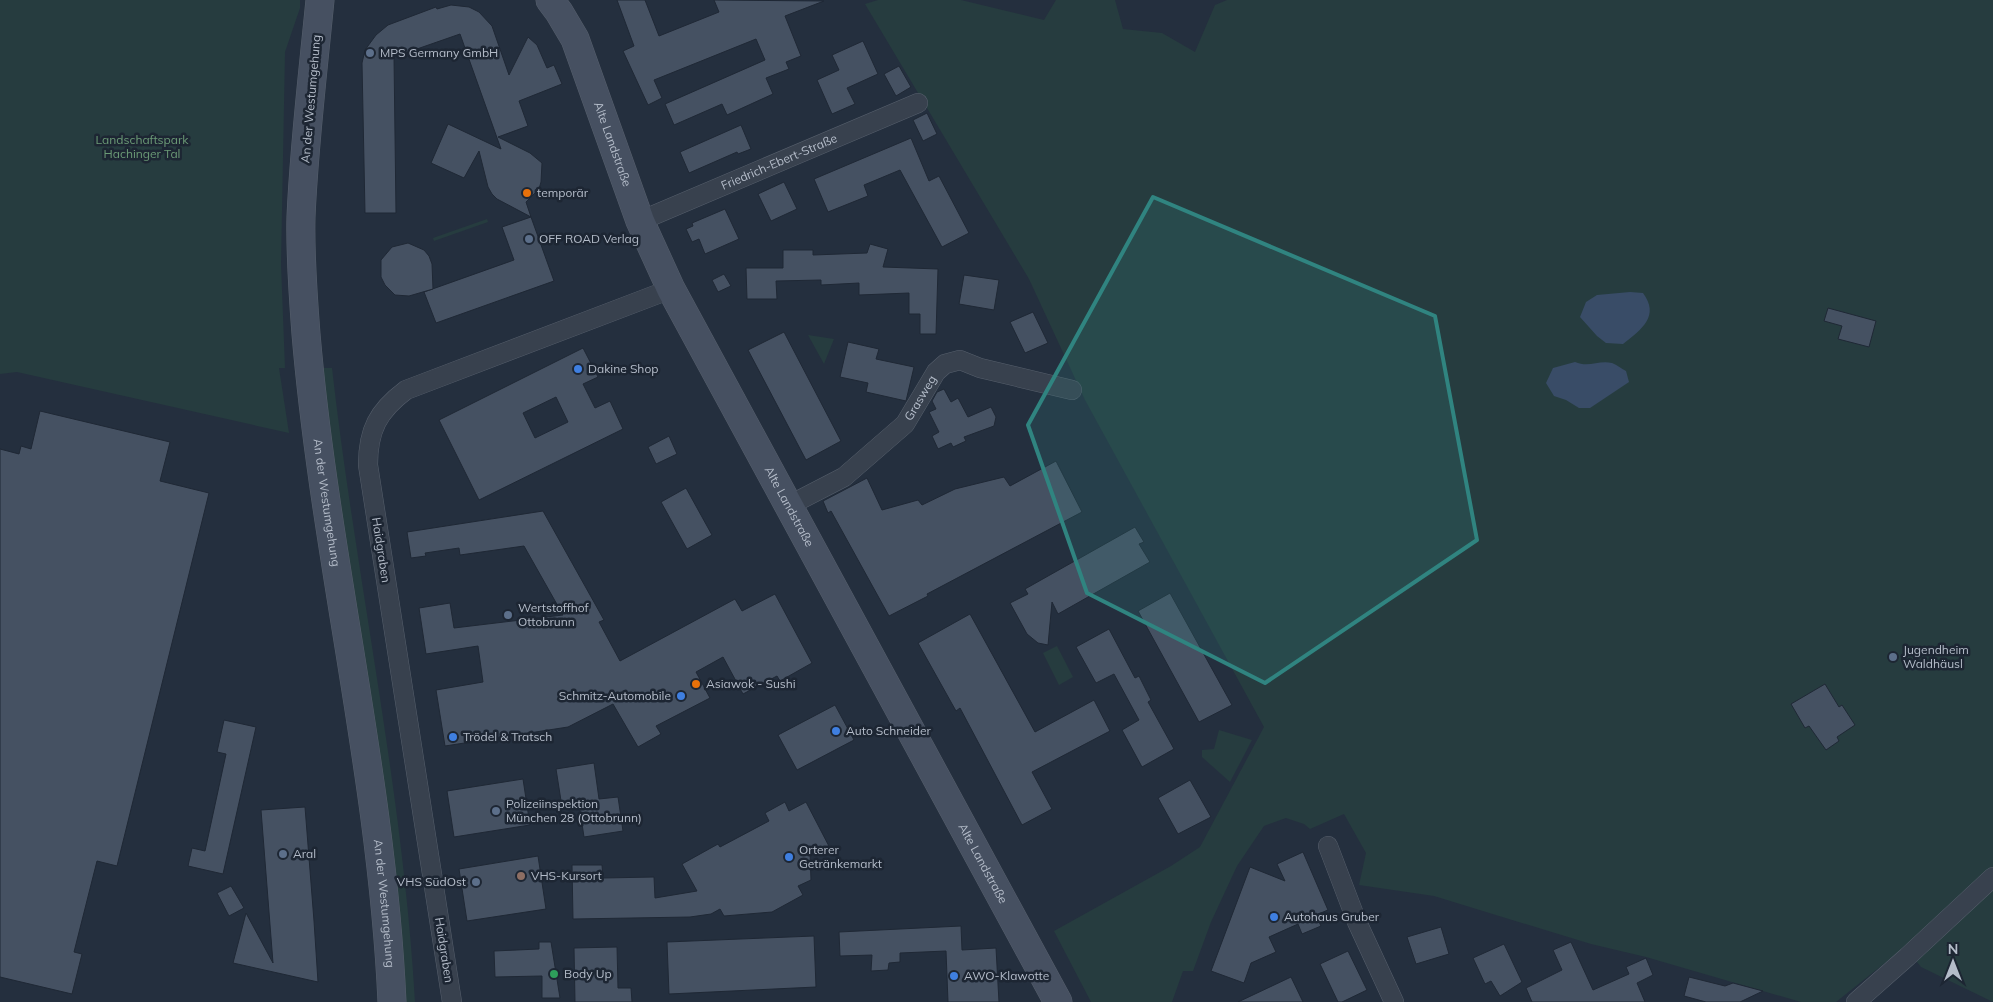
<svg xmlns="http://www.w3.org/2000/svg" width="1993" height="1002" font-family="Mulish,sans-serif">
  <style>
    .green { fill: #263c3f }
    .water { fill: #394c67 }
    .building { fill: #455162; stroke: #1f2835; fill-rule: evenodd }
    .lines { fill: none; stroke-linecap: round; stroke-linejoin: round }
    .minor-casing { stroke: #565f6c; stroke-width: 20 }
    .secondary-casing { stroke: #565f6c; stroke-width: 29 }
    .minor { stroke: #38414e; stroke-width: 19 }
    .secondary { stroke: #465061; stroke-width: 28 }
    .marked { fill: #308480; fill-opacity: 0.2; stroke: #308480; stroke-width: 4; stroke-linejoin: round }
    .service-dot { fill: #5c6f8a; stroke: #1d2633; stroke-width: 2 }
    .food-dot { fill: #e8710a; stroke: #1d2633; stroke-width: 2 }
    .shop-dot { fill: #3f7fe0; stroke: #1d2633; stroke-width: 2 }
    .education-dot { fill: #8d6e63; stroke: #1d2633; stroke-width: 2 }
    .leisure-dot { fill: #2e9e5b; stroke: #1d2633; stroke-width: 2 }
    .labels { text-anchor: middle; stroke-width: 5; stroke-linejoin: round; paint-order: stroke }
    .poi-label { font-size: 12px; fill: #b4bcc9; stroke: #1d2633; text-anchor: start }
    .street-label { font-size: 12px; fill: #b4bcc9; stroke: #1d2633 }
    .park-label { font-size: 12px; fill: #6b9a76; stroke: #1d2633 }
  </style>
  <rect width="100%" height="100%" fill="#242f3e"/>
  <g class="green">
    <path d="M 0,0 L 300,0 L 300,8 L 285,52 L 281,264 L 285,368 L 279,368 L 289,433 L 17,372 L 0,374 Z"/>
    <path d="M 878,0 L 961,0 L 1044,20 L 1056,0 L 1115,0 L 1123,29 L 1162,33 L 1195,52 L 1215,5 L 1227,0 L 1993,0 L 1993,1002 L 1921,967 L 1905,947 L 1836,1002 L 1801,1002 L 1646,957 L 1591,944 L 1434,896 L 1359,885 L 1366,853 L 1344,814 L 1310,829 L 1304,824 L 1286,818 L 1264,826 L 1237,866 L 1211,922 L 1193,971 L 1183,971 L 1172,1002 L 1091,1002 L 1054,931 L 1171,866 L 1200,847 L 1264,727 L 1085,400 L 1029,279 L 865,4 Z"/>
    <path d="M 487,219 L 488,222 L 434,241 L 433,238 Z"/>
    <path d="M 808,335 L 834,339 L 824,364 Z"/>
    <path d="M 320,368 L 332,368 C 356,580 403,789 415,1002 L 401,1002 Z"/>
    <path d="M 1057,646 L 1073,677 L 1059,685 L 1043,653 Z"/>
    <path d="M 1219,730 L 1252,740 L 1230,782 L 1202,757 L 1202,750 L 1214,749 Z"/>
  </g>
  <g class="water">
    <path d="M 1630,292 L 1643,293 C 1660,316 1642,329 1623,344 L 1606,343 L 1597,336 L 1580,317 L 1586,302 L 1597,295 Z"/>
    <path d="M 1575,362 C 1589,368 1598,360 1612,363 C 1617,365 1622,369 1626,371 L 1629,382 L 1590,408 L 1579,408 L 1566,400 L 1554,396 L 1546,383 L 1553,368 Z"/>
  </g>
  <g class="building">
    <path d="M 617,0 L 645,0 L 659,36 L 719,12 L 714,0 L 824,1 L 785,16 L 801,56 L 786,62 L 789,69 L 766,78 L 773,94 L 727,115 L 722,104 L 674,125 L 665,104 L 765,60 L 756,39 L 654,80 L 662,98 L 648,105 L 623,51 L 634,46 Z"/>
    <path d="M 451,5 L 469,7 L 479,12 L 492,26 L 509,75 L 528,37 L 537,45 L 547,68 L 554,65 L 562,84 L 519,101 L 528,126 L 498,137 L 530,153 L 542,163 L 541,182 L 539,189 L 526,202 L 531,217 L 497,199 L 492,194 L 488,187 L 479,151 L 464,178 L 431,163 L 448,124 L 501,149 L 460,34 L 394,57 L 396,213 L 365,213 L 362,63 L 365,50 L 376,35 L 388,25 L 436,7 L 437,9 Z"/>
    <path d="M 863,41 L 878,74 L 847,88 L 855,104 L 832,114 L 817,80 L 839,70 L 832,55 Z"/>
    <path d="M 899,66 L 911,87 L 896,96 L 884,74 Z"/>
    <path d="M 927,113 L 937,134 L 923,141 L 913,120 Z"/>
    <path d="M 741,125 L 751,149 L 738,154 L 737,152 L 689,173 L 680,152 Z"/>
    <path d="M 911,138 L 929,181 L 939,176 L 969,233 L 942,247 L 900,170 L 864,185 L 868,196 L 828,212 L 814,179 Z"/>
    <path d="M 784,182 L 797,209 L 771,221 L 758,194 Z"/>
    <path d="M 725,209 L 739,239 L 705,254 L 699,239 L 692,242 L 686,229 L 693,226 L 692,223 Z"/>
    <path d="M 531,217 L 554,281 L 436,323 L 424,292 L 514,260 L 502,227 Z"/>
    <path d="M 408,243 L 424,250 L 429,256 L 432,264 L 433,289 L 409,296 L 395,295 L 385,285 L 381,277 L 381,260 L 392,247 Z"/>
    <path d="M 870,244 L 888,249 L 883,267 L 938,269 L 936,334 L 920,334 L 920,314 L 909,314 L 909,293 L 859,295 L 859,283 L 821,285 L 821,280 L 776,281 L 777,299 L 747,299 L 746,268 L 783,268 L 783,250 L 813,250 L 813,255 L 867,253 Z"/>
    <path d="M 724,274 L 731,286 L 718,292 L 712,280 Z"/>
    <path d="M 964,275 L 999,280 L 994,310 L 959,304 Z"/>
    <path d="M 1828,308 L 1876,321 L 1869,347 L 1838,339 L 1842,326 L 1824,321 Z"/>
    <path d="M 1033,312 L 1048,343 L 1025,353 L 1010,322 Z"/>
    <path d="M 784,332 L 841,441 L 806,460 L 748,350 Z"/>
    <path d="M 848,342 L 879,349 L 876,359 L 914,367 L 906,401 L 866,392 L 868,383 L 840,377 Z"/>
    <path d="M 583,348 L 598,377 L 583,384 L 595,408 L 610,401 L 623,429 L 479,500 L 439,420 ZM 556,397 L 568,422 L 535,438 L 523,413 Z"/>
    <path d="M 944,389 L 951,402 L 958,398 L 968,417 L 991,407 L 996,417 L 994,426 L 964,437 L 966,441 L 953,447 L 951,443 L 938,449 L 932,436 L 939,432 L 929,412 L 936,409 L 932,401 L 937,392 Z"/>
    <path d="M 40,411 L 170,442 L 160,481 L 209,493 L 117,866 L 97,861 L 74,952 L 82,954 L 72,994 L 0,977 L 0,449 L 19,454 L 21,446 L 31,449 Z"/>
    <path d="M 669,436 L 677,454 L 656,464 L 648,447 Z"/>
    <path d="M 1056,461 L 1082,512 L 927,594 L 928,596 L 889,616 L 831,511 L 828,513 L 823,501 L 867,478 L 882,510 L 918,500 L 922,505 L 955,489 L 1004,477 L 1010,486 Z"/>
    <path d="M 686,488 L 712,535 L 687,549 L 661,502 Z"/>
    <path d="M 543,511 L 604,620 L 599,622 L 620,661 L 735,599 L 742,611 L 775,594 L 812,663 L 780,681 L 777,676 L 743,694 L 723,657 L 696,672 L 710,698 L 656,726 L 661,734 L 638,747 L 613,704 L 568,727 L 445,746 L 436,690 L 483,682 L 478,646 L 426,654 L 419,608 L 450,603 L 454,628 L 563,615 L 524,546 L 460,555 L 459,548 L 425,553 L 426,556 L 411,558 L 407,532 Z"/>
    <path d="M 1135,527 L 1144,542 L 1139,544 L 1150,562 L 1058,614 L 1052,602 L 1048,645 L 1038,643 L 1027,634 L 1010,603 L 1028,594 L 1025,589 Z"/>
    <path d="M 1170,593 L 1232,705 L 1199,722 L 1138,611 Z"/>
    <path d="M 970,614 L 1035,732 L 1094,700 L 1110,731 L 1032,772 L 1052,809 L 1022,825 L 960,708 L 956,711 L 918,643 Z"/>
    <path d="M 1109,629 L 1135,678 L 1139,676 L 1151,700 L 1148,702 L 1174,749 L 1142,767 L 1122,730 L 1139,720 L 1114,674 L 1096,683 L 1076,647 Z"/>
    <path d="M 1825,684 L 1839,707 L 1842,705 L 1855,725 L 1837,737 L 1839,741 L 1826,750 L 1809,726 L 1805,728 L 1791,704 Z"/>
    <path d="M 835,705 L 854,740 L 797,770 L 778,735 Z"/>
    <path d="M 224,720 L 256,727 L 223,874 L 188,866 L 192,848 L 205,851 L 226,754 L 217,752 Z"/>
    <path d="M 594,763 L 599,799 L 618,797 L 623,831 L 584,837 L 579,804 L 562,807 L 556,769 Z"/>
    <path d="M 523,779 L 530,825 L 454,837 L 447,791 Z"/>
    <path d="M 1190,780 L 1211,817 L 1178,834 L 1158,798 Z"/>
    <path d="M 785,802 L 789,811 L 806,802 L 832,852 L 810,853 L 811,880 L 798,886 L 803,895 L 772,912 L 724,916 L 720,909 L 711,914 L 690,917 L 573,919 L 572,865 L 602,865 L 603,878 L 654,877 L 655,898 L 697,891 L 682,864 L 718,844 L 720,847 L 769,821 L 765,813 Z"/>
    <path d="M 305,807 L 314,921 L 318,982 L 233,963 L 246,913 L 273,963 L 261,810 Z"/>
    <path d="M 1303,852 L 1328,910 L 1316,915 L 1321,926 L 1302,934 L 1298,924 L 1269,937 L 1276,952 L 1251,963 L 1244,983 L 1211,971 L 1250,867 L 1285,881 L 1277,864 Z"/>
    <path d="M 538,856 L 546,909 L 467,921 L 459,869 Z"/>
    <path d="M 231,886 L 244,908 L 229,916 L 217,893 Z"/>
    <path d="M 961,926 L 962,950 L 996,948 L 999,1002 L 948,1002 L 946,951 L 900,953 L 900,962 L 889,963 L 888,970 L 871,971 L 872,955 L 840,956 L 839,932 Z"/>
    <path d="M 1441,927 L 1449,954 L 1416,964 L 1407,937 Z"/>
    <path d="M 814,936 L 816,987 L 669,994 L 667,942 Z"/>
    <path d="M 539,942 L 551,942 L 560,998 L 542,998 L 542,976 L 495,977 L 494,951 L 539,949 Z"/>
    <path d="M 1571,942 L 1593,990 L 1629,974 L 1626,967 L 1646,958 L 1653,975 L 1637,983 L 1645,1002 L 1532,1002 L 1526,988 L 1562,970 L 1553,950 Z"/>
    <path d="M 1504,944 L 1522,982 L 1500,996 L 1491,981 L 1485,984 L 1473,958 Z"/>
    <path d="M 617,947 L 618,988 L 631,988 L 632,1002 L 575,1002 L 574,948 Z"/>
    <path d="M 1348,951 L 1367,990 L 1342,1002 L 1338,1002 L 1320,964 Z"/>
    <path d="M 1291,977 L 1303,1002 L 1238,1002 Z"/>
    <path d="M 1689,977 L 1725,986 L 1733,983 L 1763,991 L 1740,1002 L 1706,1002 L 1684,996 Z"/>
  </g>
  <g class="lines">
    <g class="minor-casing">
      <g id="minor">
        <path id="s1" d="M 640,221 L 918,103"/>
        <path id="s2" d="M 788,506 L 844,477 L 905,424 L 936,372 L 945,364 L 960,360 L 980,368 L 1072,390"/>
        <path d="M 1328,846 L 1357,922 L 1394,1002"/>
        <path d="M 452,1002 L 368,465 C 368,430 378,411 406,390 L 671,289"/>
        <path d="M 1856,1002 L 1907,957 L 1993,877"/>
      </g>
    </g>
    <g class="secondary-casing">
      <g id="secondary">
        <path id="s3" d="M 320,0 C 313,72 304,145 301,217 C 300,255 303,295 306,334 C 325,558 382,777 392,1002"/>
        <path id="s4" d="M 550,0 L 559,12 L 575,39 L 640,221 L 671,289 L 1058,1002"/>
      </g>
    </g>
    <use href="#minor" class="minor"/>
    <use href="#secondary" class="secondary"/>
  </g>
  <path class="marked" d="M 1153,197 L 1435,316 L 1477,540 L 1265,683 L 1087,593 L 1028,425 Z"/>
  <g class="service-dot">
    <circle cx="370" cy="53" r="5"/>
    <circle cx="529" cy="239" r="5"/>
    <circle cx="508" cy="615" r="5"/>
    <circle cx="1893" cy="657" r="5"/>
    <circle cx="496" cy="811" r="5"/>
    <circle cx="283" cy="854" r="5"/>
    <circle cx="476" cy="882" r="5"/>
  </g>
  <g class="food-dot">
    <circle cx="527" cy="193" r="5"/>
    <circle cx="696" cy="684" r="5"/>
  </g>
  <g class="shop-dot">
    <circle cx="578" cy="369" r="5"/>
    <circle cx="681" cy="696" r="5"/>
    <circle cx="836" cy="731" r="5"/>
    <circle cx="453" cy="737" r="5"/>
    <circle cx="789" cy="857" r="5"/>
    <circle cx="1274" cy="917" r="5"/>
    <circle cx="954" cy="976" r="5"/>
  </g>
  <circle class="education-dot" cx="521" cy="876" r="5"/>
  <circle class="leisure-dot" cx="554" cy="974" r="5"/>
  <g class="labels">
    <g class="poi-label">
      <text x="380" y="57">MPS Germany GmbH</text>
      <text x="537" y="197">temporär</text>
      <text x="539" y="243">OFF ROAD Verlag</text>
      <text x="588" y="373">Dakine Shop</text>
      <text x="518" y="612">Wertstoffhof<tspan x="518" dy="14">Ottobrunn</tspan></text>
      <text x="1903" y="654">Jugendheim<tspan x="1903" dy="14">Waldhäusl</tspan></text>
      <text x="706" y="688">Asiawok - Sushi</text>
      <text x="671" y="700" text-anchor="end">Schmitz-Automobile</text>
      <text x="846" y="735">Auto Schneider</text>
      <text x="463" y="741">Trödel &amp; Tratsch</text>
      <text x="506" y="808">Polizeiinspektion<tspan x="506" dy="14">München 28 (Ottobrunn)</tspan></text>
      <text x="799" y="854">Orterer<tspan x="799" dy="14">Getränkemarkt</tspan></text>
      <text x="293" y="858">Aral</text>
      <text x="531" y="880">VHS-Kursort</text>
      <text x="466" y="886" text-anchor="end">VHS SüdOst</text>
      <text x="1284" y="921">Autohaus Gruber</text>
      <text x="564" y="978">Body Up</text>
      <text x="964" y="980">AWO-Klawotte</text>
    </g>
    <g class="street-label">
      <text transform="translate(311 99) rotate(-85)" y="4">An der Westumgehung</text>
      <text dy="4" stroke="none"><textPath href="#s4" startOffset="158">Alte Landstraße</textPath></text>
      <text dy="4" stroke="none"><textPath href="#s1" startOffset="151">Friedrich-Ebert-Straße</textPath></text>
      <text dy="4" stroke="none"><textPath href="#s2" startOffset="174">Grasweg</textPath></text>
      <text dy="4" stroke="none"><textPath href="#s3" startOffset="505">An der Westumgehung</textPath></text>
      <text dy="4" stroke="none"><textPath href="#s4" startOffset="562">Alte Landstraße</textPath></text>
      <text transform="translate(381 550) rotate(81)" y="4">Haidgraben</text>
      <text dy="4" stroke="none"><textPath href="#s4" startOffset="968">Alte Landstraße</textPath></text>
      <text dy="4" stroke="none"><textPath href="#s3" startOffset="910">An der Westumgehung</textPath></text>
      <text transform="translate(444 950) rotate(81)" y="4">Haidgraben</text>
    </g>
    <g class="park-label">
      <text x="142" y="144">Landschaftspark<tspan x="142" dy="14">Hachinger Tal</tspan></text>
    </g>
  </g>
  <g transform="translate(1953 962)" stroke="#1d2633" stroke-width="4" paint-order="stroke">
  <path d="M0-4L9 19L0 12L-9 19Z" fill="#b4bcc9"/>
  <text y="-8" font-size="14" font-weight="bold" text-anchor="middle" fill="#b4bcc9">N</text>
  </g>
</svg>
